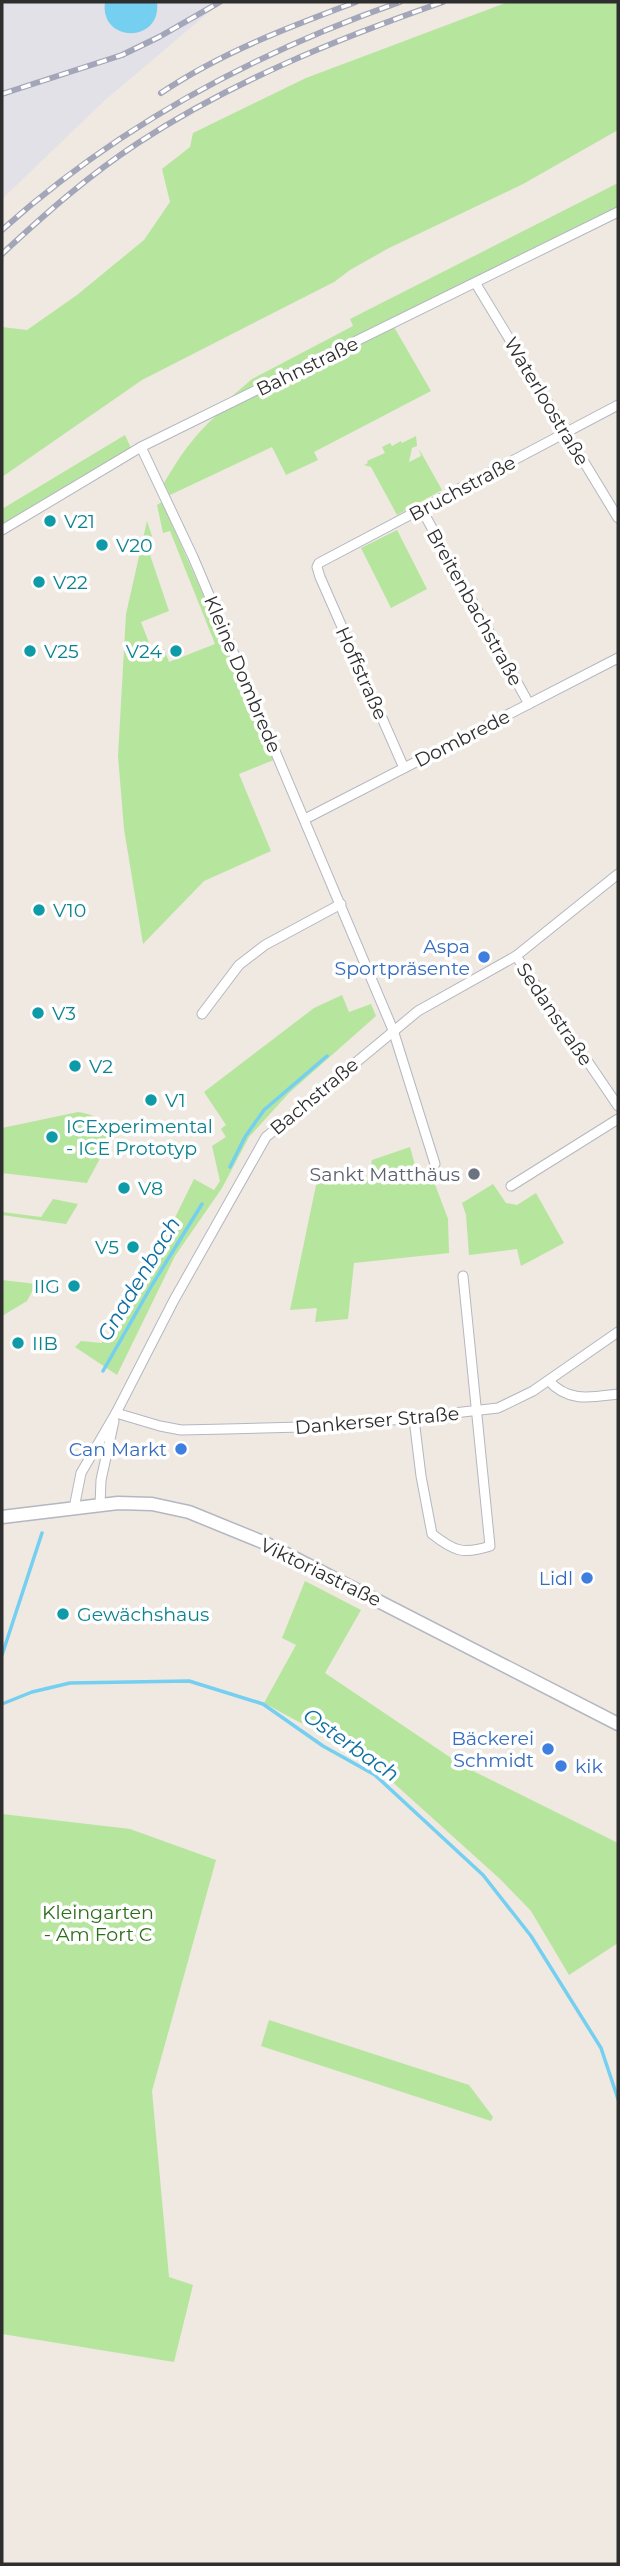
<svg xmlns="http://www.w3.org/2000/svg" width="620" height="2566" font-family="Montserrat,sans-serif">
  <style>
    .industrial { fill: #e3e1e8 }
    .green { fill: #b6e59e }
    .water { fill: #75cff0 }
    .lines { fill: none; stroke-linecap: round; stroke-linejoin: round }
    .stream { stroke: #75cff0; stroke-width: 3.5 }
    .minor-casing { stroke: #b4b7c1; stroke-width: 11 }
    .secondary-casing { stroke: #b4b7c1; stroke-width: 15 }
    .minor { stroke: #fff; stroke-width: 9 }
    .secondary { stroke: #fff; stroke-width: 12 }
    .rail-casing { stroke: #a3a6b8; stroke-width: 6 }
    .rail { stroke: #fff; stroke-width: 3.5; stroke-dasharray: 10; stroke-linecap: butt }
    .culture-dot { fill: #0f9aa8; stroke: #fff; stroke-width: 2.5 }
    .shop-dot { fill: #3f7fe0; stroke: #fff; stroke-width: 2.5 }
    .worship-dot { fill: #6b7280; stroke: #fff; stroke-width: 2.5 }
    .labels { text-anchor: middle; stroke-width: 7; stroke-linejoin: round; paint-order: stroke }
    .street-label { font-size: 19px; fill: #2e2e2e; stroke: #fff }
    .culture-label { font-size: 19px; fill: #0d838f; stroke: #fff; text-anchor: start }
    .shop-label { font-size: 19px; fill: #366cbe; stroke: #fff; text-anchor: end }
    .worship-label { font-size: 19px; fill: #5b616d; stroke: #fff; text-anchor: end }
    .park-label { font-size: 19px; fill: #2c6e1b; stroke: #fff }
    .water-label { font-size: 21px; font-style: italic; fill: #0d6fa3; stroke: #fff }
  </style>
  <rect width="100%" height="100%" fill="#efe9e1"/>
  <path class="industrial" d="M 2,2 L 221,2 L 104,101 L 2,199 Z"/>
  <g class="green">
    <path d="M 508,2 L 618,2 L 618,130 L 523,184 L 389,248 L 350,270 L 334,282 L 142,380 L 2,477 L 2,327 L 27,330 L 77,295 L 144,240 L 170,202 L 162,169 L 190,147 L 193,133 L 306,78 Z"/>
    <path d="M 618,183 L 618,212 L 230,398 L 252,379 L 353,326 L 350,319 Z"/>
    <path d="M 394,327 L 431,391 L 314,452 L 318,460 L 286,475 L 272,447 L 170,495 L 164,483 C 179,457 194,435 217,415 Z"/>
    <path d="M 125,435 L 131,448 L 2,525 L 2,509 Z"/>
    <path d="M 416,436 L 417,446 L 412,448 L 409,462 L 421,456 L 419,449 L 442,490 L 397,515 L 371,467 L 364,465 L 368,463 L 367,461 L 385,453 L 382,447 L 390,443 L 392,446 L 401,441 L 402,443 Z"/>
    <path d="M 162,502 L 276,759 L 239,774 L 271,851 L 204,881 L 143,944 L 124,829 L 118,756 L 126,614 L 147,521 L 152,536 L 146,543 L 169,611 L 141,622 L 153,653 L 164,649 L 169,662 L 215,644 L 170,531 L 163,533 L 157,505 Z"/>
    <path d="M 397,530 L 427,589 L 391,608 L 361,548 Z"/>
    <path d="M 342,995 L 349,1012 L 371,1004 L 376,1016 L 289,1093 L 249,1137 L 222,1188 L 175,1256 L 117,1375 L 75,1347 L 81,1341 L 101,1343 L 112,1335 L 159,1250 L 194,1179 L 214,1190 L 220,1181 L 212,1146 L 226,1137 L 221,1129 L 226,1125 L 204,1092 L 314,1008 Z"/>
    <path d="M 78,1112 C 128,1119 101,1156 87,1183 L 2,1173 L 2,1128 Z"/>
    <path d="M 410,1147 L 415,1165 L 425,1173 L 430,1171 L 448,1219 L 449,1253 L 354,1263 L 348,1319 L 315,1322 L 317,1308 L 290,1310 L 319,1171 L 358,1180 L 368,1180 L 372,1160 Z"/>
    <path d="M 493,1184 L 506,1203 L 517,1205 L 536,1193 L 564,1243 L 521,1266 L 517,1249 L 469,1255 L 466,1215 L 462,1203 Z"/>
    <path d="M 53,1199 L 78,1204 L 66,1224 L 2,1215 L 2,1212 L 41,1217 Z"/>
    <path d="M 2,1280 L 36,1284 L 27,1301 L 2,1316 Z"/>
    <path d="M 305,1581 L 361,1610 L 325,1673 L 463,1766 L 618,1843 L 618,1943 L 569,1975 L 531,1911 L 500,1879 L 377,1768 L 313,1727 L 299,1722 L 264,1703 L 296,1645 L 282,1638 Z"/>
    <path d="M 2,1814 L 130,1829 L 216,1860 L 152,2091 L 169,2277 L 193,2285 L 174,2362 L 2,2334 Z"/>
    <path d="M 269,2020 L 469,2085 L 493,2117 L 491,2121 L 261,2046 Z"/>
  </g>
  <path class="water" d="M 105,2 L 157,2 C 162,44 99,43 105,2 Z"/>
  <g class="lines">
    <g class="stream">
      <path d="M 230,1167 L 245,1137 L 264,1110 L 327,1056"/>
      <path d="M 103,1371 L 152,1285 L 202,1204"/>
      <path d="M 2,1655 L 42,1533"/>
      <path d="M 2,1704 L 32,1692 L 70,1683 L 189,1681 L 263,1704 L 323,1746 L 375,1775 L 483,1875 L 531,1936 L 601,2048 L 618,2099"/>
    </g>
    <g class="minor-casing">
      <g id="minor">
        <path d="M 476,284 L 618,518"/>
        <path d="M 141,447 L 193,557 L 393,1030 L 435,1164"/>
        <path d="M 422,510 L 529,704"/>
        <path d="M 2,530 L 141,447 L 618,212"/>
        <path d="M 404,768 L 320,577 L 317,567 L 319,563 L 618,405"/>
        <path d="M 305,819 L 618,658"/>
        <path d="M 516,956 L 618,1106"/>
        <path d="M 202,1014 L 239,965 L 265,945 L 341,904"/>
        <path d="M 511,1186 L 618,1119"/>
        <path d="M 549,1381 C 569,1403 592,1397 618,1394"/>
        <path d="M 116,1413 L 160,1426 L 181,1430 L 226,1429 L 339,1426 L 498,1408 L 533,1391 L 618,1332"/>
        <path d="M 414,1419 L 421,1476 L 432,1534 C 454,1551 463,1555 490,1546 L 463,1276"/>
        <path d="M 100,1505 L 101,1480 L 114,1421"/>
        <path d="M 74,1508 L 81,1473 L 116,1413 L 174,1300 L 266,1137 L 418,1011 L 516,956 L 618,874"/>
      </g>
    </g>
    <g class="secondary-casing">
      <path id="secondary" d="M 2,1517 L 118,1503 L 152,1504 L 189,1512 L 265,1543 L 618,1724"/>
    </g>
    <use href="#minor" class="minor"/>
    <use href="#secondary" class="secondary"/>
    <g class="rail-casing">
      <g id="rail">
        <path d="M 161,93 C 220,53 289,27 356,2"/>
        <path d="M 2,94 L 122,55 L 159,37 L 220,2"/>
        <path d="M 2,230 C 118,126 254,53 400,2"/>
        <path d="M 2,254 C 45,214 89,175 138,143 C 233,81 337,39 443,2"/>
      </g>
    </g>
    <use href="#rail" class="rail"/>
  </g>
  <g class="culture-dot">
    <circle cx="50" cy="521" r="7"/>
    <circle cx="102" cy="545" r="7"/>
    <circle cx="39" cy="582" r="7"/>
    <circle cx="30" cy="651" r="7"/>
    <circle cx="176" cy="651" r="7"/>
    <circle cx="39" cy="910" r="7"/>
    <circle cx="38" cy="1013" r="7"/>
    <circle cx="75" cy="1066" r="7"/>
    <circle cx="151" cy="1100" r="7"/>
    <circle cx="52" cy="1137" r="7"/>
    <circle cx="124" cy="1188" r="7"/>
    <circle cx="133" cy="1247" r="7"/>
    <circle cx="74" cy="1286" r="7"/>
    <circle cx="18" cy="1343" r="7"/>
    <circle cx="63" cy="1614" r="7"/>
  </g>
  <g class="shop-dot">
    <circle cx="484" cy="957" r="7"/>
    <circle cx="181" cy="1449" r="7"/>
    <circle cx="587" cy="1578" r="7"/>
    <circle cx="548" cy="1749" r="7"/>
    <circle cx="561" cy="1766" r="7"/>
  </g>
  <circle class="worship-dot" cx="474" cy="1174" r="7"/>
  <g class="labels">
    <g class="street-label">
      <text transform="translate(307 366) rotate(-26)" y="7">Bahnstraße</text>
      <text transform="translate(547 401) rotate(59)" y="7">Waterloostraße</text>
      <text transform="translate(462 488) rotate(-28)" y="7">Bruchstraße</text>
      <text transform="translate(475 607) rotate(61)" y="7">Breitenbachstraße</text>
      <text transform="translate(362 673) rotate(66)" y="7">Hoffstraße</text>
      <text transform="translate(243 674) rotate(67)" y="7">Kleine Dombrede</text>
      <text transform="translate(462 738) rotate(-27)" y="7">Dombrede</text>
      <text transform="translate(555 1014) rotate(56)" y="7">Sedanstraße</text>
      <text transform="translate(314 1096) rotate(-40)" y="7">Bachstraße</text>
      <text transform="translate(377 1420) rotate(-5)" y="7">Dankerser Straße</text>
      <text transform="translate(321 1572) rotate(26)" y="7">Viktoriastraße</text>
    </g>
    <g class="culture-label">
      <text x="64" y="528">V21</text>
      <text x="116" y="552">V20</text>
      <text x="53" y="589">V22</text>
      <text x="44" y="658">V25</text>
      <text x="162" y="658" text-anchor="end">V24</text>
      <text x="53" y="917">V10</text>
      <text x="52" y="1020">V3</text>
      <text x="89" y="1073">V2</text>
      <text x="165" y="1107">V1</text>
      <text x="66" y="1133">ICExperimental<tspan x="66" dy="22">- ICE Prototyp</tspan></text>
      <text x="138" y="1195">V8</text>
      <text x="119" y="1254" text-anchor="end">V5</text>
      <text x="60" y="1293" text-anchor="end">IIG</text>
      <text x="32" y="1350">IIB</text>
      <text x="77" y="1621">Gewächshaus</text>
    </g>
    <g class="shop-label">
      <text x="470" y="953">Aspa<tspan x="470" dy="22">Sportpräsente</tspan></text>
      <text x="167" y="1456">Can Markt</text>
      <text x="573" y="1585">Lidl</text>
      <text x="534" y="1745">Bäckerei<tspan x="534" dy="22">Schmidt</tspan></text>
      <text x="575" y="1773" text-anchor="start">kik</text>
    </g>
    <g class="worship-label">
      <text x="460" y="1181">Sankt Matthäus</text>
    </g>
    <g class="park-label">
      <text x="98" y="1919">Kleingarten<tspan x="98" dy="22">- Am Fort C</tspan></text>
    </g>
    <g class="water-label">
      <text transform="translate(139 1279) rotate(-59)" y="7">Gnadenbach</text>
      <text transform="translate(351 1745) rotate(35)" y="7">Osterbach</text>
    </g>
  </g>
  <rect width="620" height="2566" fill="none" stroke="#2e2e2e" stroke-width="7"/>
</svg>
